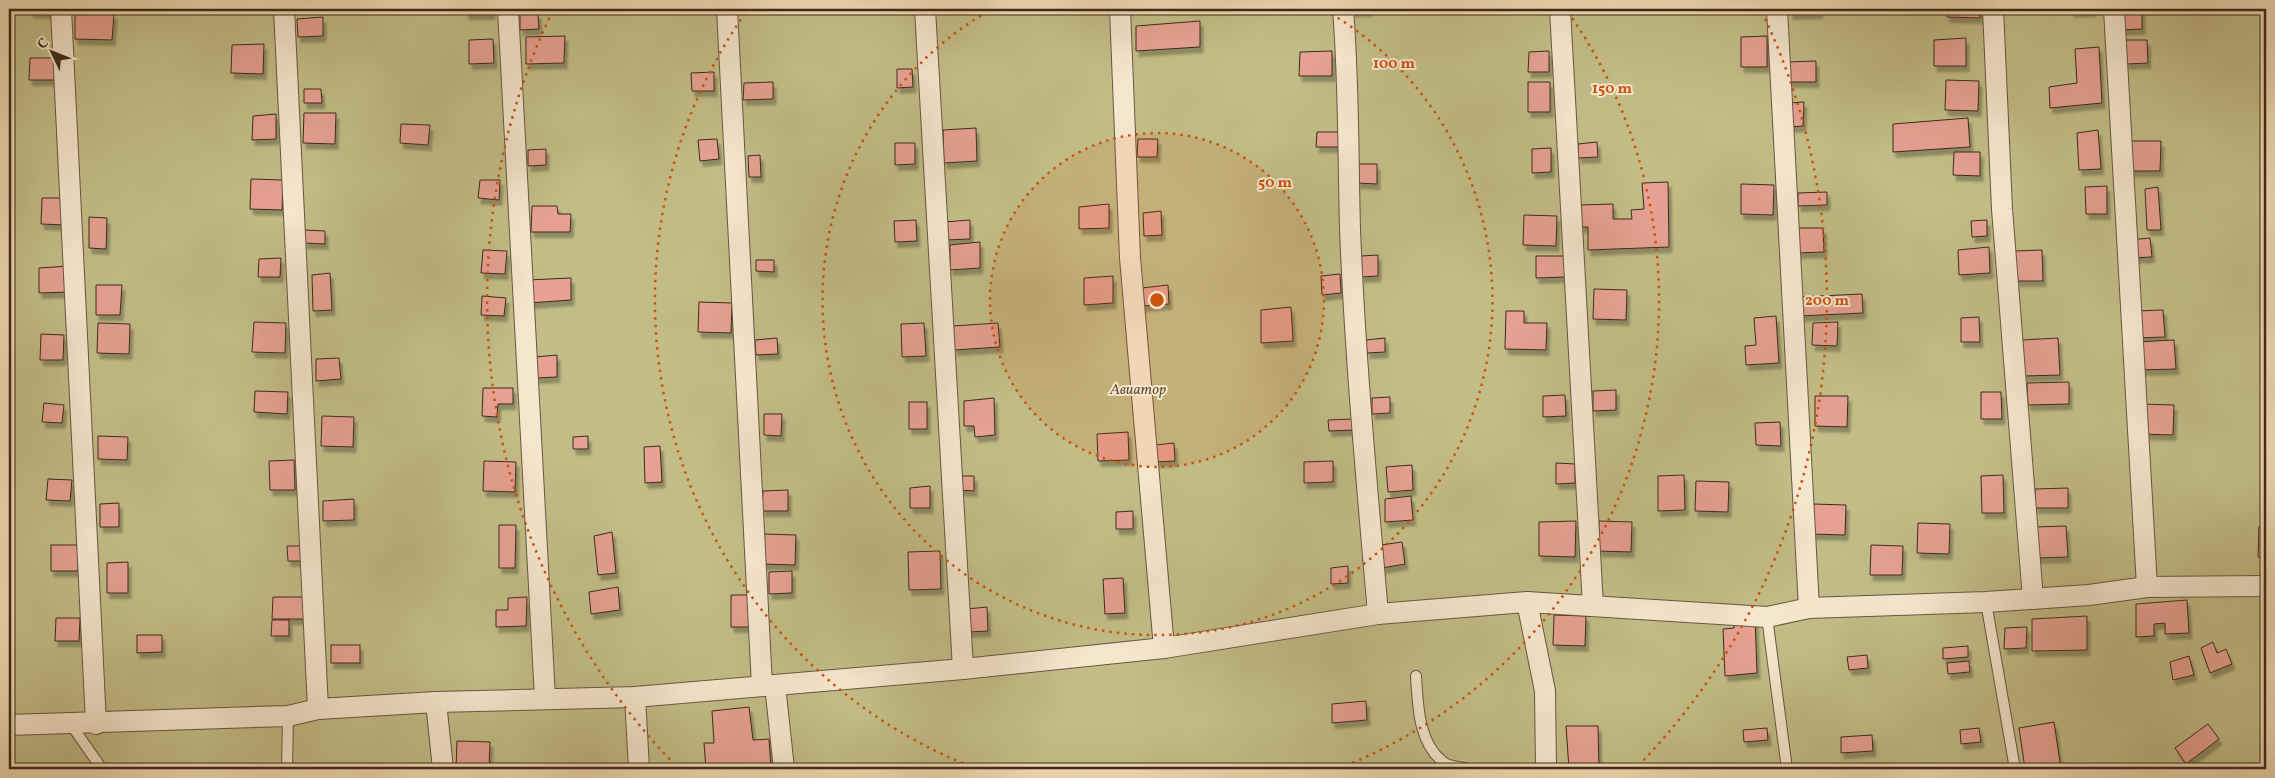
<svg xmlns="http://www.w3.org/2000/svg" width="2275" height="778" font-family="Vollkorn,serif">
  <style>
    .green { fill: #c2bd87; stroke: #7f7450 }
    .building { fill: #e6a192; stroke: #3c2a1a; filter: url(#shadow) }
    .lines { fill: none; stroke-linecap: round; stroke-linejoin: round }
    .service-casing { stroke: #695640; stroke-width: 12 }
    .minor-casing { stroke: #695640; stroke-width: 22 }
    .service { stroke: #f5e7ce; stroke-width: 10 }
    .minor { stroke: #f5e7ce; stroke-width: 20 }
    .ring { fill: none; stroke: #ce520e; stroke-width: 2.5; stroke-dasharray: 2.5 5 }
    .labels { text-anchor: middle; stroke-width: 4; stroke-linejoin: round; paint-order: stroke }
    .park-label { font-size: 15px; font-style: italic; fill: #5e4f35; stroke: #f5e7ce }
    .centre { fill: #ce520e; stroke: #f5e7ce; stroke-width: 2.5 }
    .ring-label { font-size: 15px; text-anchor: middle; font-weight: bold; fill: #ce520e; stroke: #f5e7ce; stroke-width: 4; stroke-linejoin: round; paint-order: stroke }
  </style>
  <defs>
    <filter id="shadow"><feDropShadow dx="3" dy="5.5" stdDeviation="1" flood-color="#0004"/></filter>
  </defs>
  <rect width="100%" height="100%" fill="#f0dab4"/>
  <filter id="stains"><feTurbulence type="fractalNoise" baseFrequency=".004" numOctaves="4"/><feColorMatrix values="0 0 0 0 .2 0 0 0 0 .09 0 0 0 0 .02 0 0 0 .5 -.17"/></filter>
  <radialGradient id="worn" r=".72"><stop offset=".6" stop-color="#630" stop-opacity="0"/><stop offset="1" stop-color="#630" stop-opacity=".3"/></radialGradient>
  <rect class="green" x="9" y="9" width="2257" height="760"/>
  <g class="building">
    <path d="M 30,9 L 51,9 L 50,13 L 30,12 Z"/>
    <path d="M 75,9 L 95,9 L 95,14 L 114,14 L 112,40 L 75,39 Z"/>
    <rect x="466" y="9" width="26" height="5"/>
    <rect x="1351" y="9" width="18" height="2"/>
    <path d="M 1790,9 L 1820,9 L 1820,13 L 1790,14 Z"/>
    <path d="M 1947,9 L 1980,9 L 1980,18 L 1947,17 Z"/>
    <path d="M 2071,9 L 2093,9 L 2093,11 L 2071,12 Z"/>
    <path d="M 2118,9 L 2142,9 L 2142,29 L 2119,30 Z"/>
    <path d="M 538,13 L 539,29 L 520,30 L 520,14 Z"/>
    <path d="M 323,17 L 323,36 L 298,37 L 297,19 Z"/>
    <path d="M 1200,21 L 1200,47 L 1136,51 L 1136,26 Z"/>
    <path d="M 565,36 L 564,63 L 526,64 L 526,37 Z"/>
    <path d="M 1767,36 L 1767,67 L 1741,67 L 1741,37 Z"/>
    <path d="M 1966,38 L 1966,66 L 1934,66 L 1934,40 Z"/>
    <path d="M 493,39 L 494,63 L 469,64 L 469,40 Z"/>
    <path d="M 2125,40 L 2147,40 L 2148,63 L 2126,64 Z"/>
    <path d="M 264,44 L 263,74 L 231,73 L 232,45 Z"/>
    <path d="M 2099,47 L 2102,103 L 2050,108 L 2049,87 L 2077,83 L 2075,49 Z"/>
    <path d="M 1332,51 L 1332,76 L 1299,76 L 1300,52 Z"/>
    <path d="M 1549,51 L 1549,72 L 1528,72 L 1529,52 Z"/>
    <path d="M 30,58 L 58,58 L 57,80 L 29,80 Z"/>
    <path d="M 1816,61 L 1816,82 L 1787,82 L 1787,62 Z"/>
    <path d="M 897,69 L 912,69 L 913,87 L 897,88 Z"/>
    <path d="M 714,72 L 714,91 L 692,91 L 691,73 Z"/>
    <path d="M 1946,80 L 1979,81 L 1978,111 L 1945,110 Z"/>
    <path d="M 773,82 L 773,99 L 743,100 L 744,83 Z"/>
    <rect x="1528" y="82" width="22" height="30"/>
    <path d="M 304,89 L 321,89 L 322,103 L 304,103 Z"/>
    <path d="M 1804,102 L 1803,126 L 1788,127 L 1789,103 Z"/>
    <path d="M 304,113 L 336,113 L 335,144 L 303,143 Z"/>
    <path d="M 276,114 L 276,139 L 252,140 L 253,116 Z"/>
    <path d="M 1968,118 L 1970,147 L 1893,152 L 1893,124 Z"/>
    <path d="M 401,124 L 430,125 L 428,145 L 400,143 Z"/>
    <path d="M 976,128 L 977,161 L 944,163 L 943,130 Z"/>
    <path d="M 2098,130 L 2101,169 L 2079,170 L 2077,133 Z"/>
    <path d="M 1317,132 L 1339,132 L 1339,147 L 1316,147 Z"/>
    <path d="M 717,139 L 719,159 L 700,161 L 698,140 Z"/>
    <path d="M 1138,139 L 1158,139 L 1157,157 L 1137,157 Z"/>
    <path d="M 2128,141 L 2161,141 L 2160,171 L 2127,171 Z"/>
    <path d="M 1597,142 L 1598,157 L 1578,158 L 1578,144 Z"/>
    <path d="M 895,143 L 915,143 L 915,164 L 895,165 Z"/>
    <path d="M 1551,148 L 1551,172 L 1532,173 L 1532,149 Z"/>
    <path d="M 546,149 L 546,165 L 528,166 L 528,150 Z"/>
    <path d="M 1954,152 L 1980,152 L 1980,176 L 1953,175 Z"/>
    <path d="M 760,155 L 761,177 L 749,177 L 748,156 Z"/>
    <path d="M 1358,164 L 1377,164 L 1377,184 L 1357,183 Z"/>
    <path d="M 251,179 L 283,180 L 282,210 L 250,209 Z"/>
    <path d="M 480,180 L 500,180 L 499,200 L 478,198 Z"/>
    <path d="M 1668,182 L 1669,247 L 1588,250 L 1588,227 L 1580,227 L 1580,205 L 1613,204 L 1613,219 L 1632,219 L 1631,210 L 1644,209 L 1642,183 Z"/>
    <path d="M 1741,184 L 1774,185 L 1773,215 L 1741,214 Z"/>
    <path d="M 2107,186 L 2107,214 L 2086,214 L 2085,187 Z"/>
    <path d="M 2158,187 L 2161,230 L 2147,230 L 2145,189 Z"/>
    <path d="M 1827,192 L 1827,205 L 1798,206 L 1798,193 Z"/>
    <path d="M 42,198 L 65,198 L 65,225 L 41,224 Z"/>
    <path d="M 1109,204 L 1109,228 L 1079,229 L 1079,207 Z"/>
    <path d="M 532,206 L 557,206 L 558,214 L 571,214 L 570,232 L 531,232 Z"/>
    <path d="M 1161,211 L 1162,235 L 1144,236 L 1143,213 Z"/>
    <path d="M 1524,215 L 1557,216 L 1556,246 L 1523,245 Z"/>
    <path d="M 89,217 L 107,218 L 106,249 L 89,248 Z"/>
    <path d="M 916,220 L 917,241 L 895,242 L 894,221 Z"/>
    <path d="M 970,220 L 970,239 L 945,240 L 944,222 Z"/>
    <path d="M 1987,220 L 1987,236 L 1972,237 L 1971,221 Z"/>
    <path d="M 1796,228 L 1823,228 L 1824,252 L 1796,253 Z"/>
    <path d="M 304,230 L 325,231 L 325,244 L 304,243 Z"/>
    <path d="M 2150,238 L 2152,257 L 2130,258 L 2129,240 Z"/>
    <path d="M 980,242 L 980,268 L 950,270 L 950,245 Z"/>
    <path d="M 1989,247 L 1990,273 L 1959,275 L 1958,250 Z"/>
    <path d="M 483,250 L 507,251 L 505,274 L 481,273 Z"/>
    <path d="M 2042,250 L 2043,281 L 2016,281 L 2015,251 Z"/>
    <path d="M 1378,255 L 1378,276 L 1361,277 L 1361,256 Z"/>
    <path d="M 1536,256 L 1565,256 L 1565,277 L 1536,278 Z"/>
    <path d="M 281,258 L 280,277 L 258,277 L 259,259 Z"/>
    <path d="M 756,260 L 774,260 L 774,272 L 756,271 Z"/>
    <path d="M 69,266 L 70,292 L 39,293 L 39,268 Z"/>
    <path d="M 330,273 L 332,310 L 313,311 L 312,275 Z"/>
    <path d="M 1340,274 L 1341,293 L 1322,295 L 1321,276 Z"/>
    <path d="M 1113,276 L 1113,303 L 1084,305 L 1084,278 Z"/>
    <path d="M 571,278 L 571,300 L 529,303 L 528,280 Z"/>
    <path d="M 96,285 L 122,285 L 120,315 L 96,315 Z"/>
    <path d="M 1168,285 L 1169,304 L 1142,306 L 1142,288 Z"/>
    <path d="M 1594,289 L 1627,290 L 1626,320 L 1593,319 Z"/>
    <path d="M 1862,294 L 1863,313 L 1799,316 L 1798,297 Z"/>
    <path d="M 482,296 L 506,298 L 504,316 L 481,315 Z"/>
    <path d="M 699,302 L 732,303 L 731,333 L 698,332 Z"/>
    <path d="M 1291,307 L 1293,341 L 1261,343 L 1261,310 Z"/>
    <path d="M 2163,310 L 2165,337 L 2137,338 L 2136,311 Z"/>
    <path d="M 1506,311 L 1524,311 L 1524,323 L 1547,323 L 1546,350 L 1505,349 Z"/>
    <path d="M 1776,316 L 1779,363 L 1746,365 L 1745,346 L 1756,345 L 1754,318 Z"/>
    <path d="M 1979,317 L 1980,342 L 1961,342 L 1961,318 Z"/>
    <path d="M 254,322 L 286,323 L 285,353 L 252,352 Z"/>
    <path d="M 1838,322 L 1837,346 L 1812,345 L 1813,323 Z"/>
    <path d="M 98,323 L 130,324 L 129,354 L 97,353 Z"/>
    <path d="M 924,323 L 926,356 L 902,357 L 901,324 Z"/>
    <path d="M 998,323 L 1000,347 L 954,350 L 953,326 Z"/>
    <path d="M 41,334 L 64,335 L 63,360 L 40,360 Z"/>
    <path d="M 777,338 L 778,354 L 756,355 L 755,340 Z"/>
    <path d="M 1385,338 L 1385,352 L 1367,353 L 1366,340 Z"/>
    <path d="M 2058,338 L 2060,375 L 2024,376 L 2022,340 Z"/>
    <path d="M 2174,340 L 2176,369 L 2137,370 L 2136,342 Z"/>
    <path d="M 557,355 L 557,377 L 536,378 L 535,357 Z"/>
    <path d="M 339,358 L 341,379 L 316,381 L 316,359 Z"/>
    <path d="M 2069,382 L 2069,404 L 2028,405 L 2027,383 Z"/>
    <path d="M 483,388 L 513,388 L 513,404 L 498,404 L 497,417 L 482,416 Z"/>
    <path d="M 1616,390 L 1616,410 L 1593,411 L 1593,391 Z"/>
    <path d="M 255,391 L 288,392 L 287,414 L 254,412 Z"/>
    <path d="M 1981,392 L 2001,392 L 2002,419 L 1981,419 Z"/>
    <path d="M 1565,395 L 1566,416 L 1543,417 L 1543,396 Z"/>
    <path d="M 1815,396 L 1848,396 L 1847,427 L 1815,426 Z"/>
    <path d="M 1390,397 L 1390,413 L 1372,414 L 1372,398 Z"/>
    <path d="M 994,398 L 995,435 L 975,437 L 974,426 L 964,426 L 964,401 Z"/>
    <rect x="909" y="402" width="18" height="27"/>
    <path d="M 44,403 L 64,405 L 62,423 L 42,422 Z"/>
    <path d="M 2141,404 L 2174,405 L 2173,435 L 2140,434 Z"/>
    <path d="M 764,414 L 782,414 L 781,436 L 764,435 Z"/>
    <path d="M 322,416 L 354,417 L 353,447 L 321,446 Z"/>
    <path d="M 1354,419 L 1354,430 L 1329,431 L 1328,420 Z"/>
    <path d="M 1780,422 L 1781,446 L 1756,445 L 1755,423 Z"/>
    <path d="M 1128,432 L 1129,460 L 1098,461 L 1097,434 Z"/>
    <path d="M 98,436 L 128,437 L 127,460 L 98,459 Z"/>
    <path d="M 588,436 L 588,449 L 573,449 L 573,437 Z"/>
    <path d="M 1174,443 L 1175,461 L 1155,462 L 1155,445 Z"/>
    <path d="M 660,446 L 662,482 L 645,483 L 644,447 Z"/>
    <path d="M 294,460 L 295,490 L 270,490 L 269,461 Z"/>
    <path d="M 484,461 L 516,462 L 515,492 L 483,491 Z"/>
    <path d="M 1333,461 L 1333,482 L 1304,483 L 1304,462 Z"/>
    <path d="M 1556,463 L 1575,464 L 1575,483 L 1556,484 Z"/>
    <path d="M 1412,465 L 1413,490 L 1388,492 L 1386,467 Z"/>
    <path d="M 1684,475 L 1685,510 L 1658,511 L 1658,476 Z"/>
    <path d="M 2003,475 L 2004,513 L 1982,513 L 1981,476 Z"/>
    <path d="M 960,476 L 974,476 L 974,491 L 960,490 Z"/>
    <path d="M 48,479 L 72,480 L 70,501 L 46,500 Z"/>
    <path d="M 1696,481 L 1729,482 L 1728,512 L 1695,511 Z"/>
    <path d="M 930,486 L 930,508 L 910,508 L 910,488 Z"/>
    <path d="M 2068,488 L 2068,508 L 2035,508 L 2035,489 Z"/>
    <path d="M 788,490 L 788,511 L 762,511 L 763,491 Z"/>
    <path d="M 1411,496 L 1413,520 L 1385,522 L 1385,499 Z"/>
    <path d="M 354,499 L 354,520 L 323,521 L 323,501 Z"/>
    <path d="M 119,503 L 119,527 L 100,527 L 100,504 Z"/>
    <path d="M 1813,504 L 1846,505 L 1845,535 L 1812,534 Z"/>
    <path d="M 1133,511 L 1133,529 L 1116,529 L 1116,512 Z"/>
    <path d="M 1576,521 L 1575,557 L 1539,556 L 1539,522 Z"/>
    <path d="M 1599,521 L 1632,522 L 1631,552 L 1598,551 Z"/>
    <path d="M 1918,523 L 1950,524 L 1949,554 L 1917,553 Z"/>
    <path d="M 499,525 L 516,525 L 515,568 L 499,568 Z"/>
    <path d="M 2066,526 L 2068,557 L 2036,558 L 2035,527 Z"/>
    <path d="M 2259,527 L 2266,528 L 2266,558 L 2258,557 Z"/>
    <path d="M 612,532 L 616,573 L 598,575 L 594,536 Z"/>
    <path d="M 763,534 L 796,535 L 795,565 L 762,564 Z"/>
    <path d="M 1402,542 L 1405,564 L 1382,568 L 1381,545 Z"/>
    <rect x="51" y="545" width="27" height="26"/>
    <path d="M 1871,545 L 1903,546 L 1902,575 L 1870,575 Z"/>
    <path d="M 287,546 L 304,546 L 305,561 L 288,561 Z"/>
    <path d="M 940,551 L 941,589 L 909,590 L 908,552 Z"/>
    <path d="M 128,562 L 128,593 L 107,593 L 107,563 Z"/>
    <path d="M 1348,566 L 1348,583 L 1331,584 L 1331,568 Z"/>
    <path d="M 792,571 L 792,593 L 769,594 L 769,572 Z"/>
    <path d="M 1123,578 L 1125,613 L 1105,614 L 1103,579 Z"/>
    <path d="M 618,587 L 620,610 L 591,614 L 589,592 Z"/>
    <path d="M 731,595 L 748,595 L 749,627 L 731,627 Z"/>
    <path d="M 273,597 L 306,597 L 306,619 L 272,619 Z"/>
    <path d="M 527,597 L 526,626 L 496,627 L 496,610 L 508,610 L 508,598 Z"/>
    <path d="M 2187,600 L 2189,633 L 2165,634 L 2165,623 L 2154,624 L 2154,636 L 2136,637 L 2136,604 Z"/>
    <path d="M 987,607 L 988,631 L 968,632 L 967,609 Z"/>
    <path d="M 1554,615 L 1586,616 L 1585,646 L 1553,645 Z"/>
    <path d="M 2087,616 L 2087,650 L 2032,651 L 2032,619 Z"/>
    <path d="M 56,618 L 80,618 L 79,641 L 55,641 Z"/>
    <path d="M 1755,618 L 1757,673 L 1725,676 L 1723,629 L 1734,628 L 1734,619 Z"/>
    <path d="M 272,620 L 289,620 L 289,636 L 271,636 Z"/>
    <path d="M 2027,627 L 2026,648 L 2004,649 L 2005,628 Z"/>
    <path d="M 137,635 L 162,635 L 162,652 L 137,653 Z"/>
    <path d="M 2213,642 L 2217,653 L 2226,649 L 2232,664 L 2210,673 L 2201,648 Z"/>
    <rect x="331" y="645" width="29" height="18"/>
    <path d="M 1968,646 L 1968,657 L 1943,659 L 1943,648 Z"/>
    <path d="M 1867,655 L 1868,668 L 1849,670 L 1847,657 Z"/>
    <path d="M 2189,656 L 2194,675 L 2173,680 L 2170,662 Z"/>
    <path d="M 1969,661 L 1970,672 L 1948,674 L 1947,663 Z"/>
    <path d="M 1366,701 L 1367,720 L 1332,723 L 1332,704 Z"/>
    <path d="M 749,707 L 753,740 L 769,739 L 771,769 L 706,769 L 704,743 L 714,743 L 712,711 Z"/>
    <path d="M 2054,722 L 2061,769 L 2025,769 L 2019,728 Z"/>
    <path d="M 2208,724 L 2219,739 L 2186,764 L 2175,748 Z"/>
    <path d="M 1566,726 L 1598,726 L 1599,769 L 1569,769 Z"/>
    <path d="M 1767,728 L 1768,740 L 1744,742 L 1743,730 Z"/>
    <path d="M 1979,728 L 1981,742 L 1961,744 L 1960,730 Z"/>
    <path d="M 1872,735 L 1873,751 L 1841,753 L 1841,737 Z"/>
    <path d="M 457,741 L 490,742 L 489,769 L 456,769 Z"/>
    <path d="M 1829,765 L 1829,769 L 1797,769 Z"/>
  </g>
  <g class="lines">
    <g class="service-casing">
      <g id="service">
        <path d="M 1986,602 L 2015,769"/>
        <path d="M 1767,617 L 1787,769"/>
        <path d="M 1416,676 C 1418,705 1418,742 1443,762 C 1449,767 1462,767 1469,769"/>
        <path d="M 70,723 L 102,769"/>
        <path d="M 287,769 L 288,716"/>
      </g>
    </g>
    <g class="minor-casing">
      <g id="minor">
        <path d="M 61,9 L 96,724"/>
        <path d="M 284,9 L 318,709"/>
        <path d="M 508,9 L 545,698"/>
        <path d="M 727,9 C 740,234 749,460 762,686"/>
        <path d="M 925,9 L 963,669"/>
        <path d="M 1120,9 L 1130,258 L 1164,648"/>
        <path d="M 1343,9 C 1349,82 1348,155 1350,229 C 1355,357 1367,486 1378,614"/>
        <path d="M 1560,9 L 1593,606"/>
        <path d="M 1777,9 L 1809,608"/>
        <path d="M 1993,9 L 2002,209 L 2033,599"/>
        <path d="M 2114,9 L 2147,587"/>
        <path d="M 1527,602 L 1545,691 L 1546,769"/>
        <path d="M 775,685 L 784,769"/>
        <path d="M 635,697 L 639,769"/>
        <path d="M 436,702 L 443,769"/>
        <path d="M 9,725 L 288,716 L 318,709 L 436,702 L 635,697 L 963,669 L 1164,648 L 1378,614 L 1527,602 L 1767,617 L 1809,608 L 1986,602 L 2089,595 L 2147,587 L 2266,586"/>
      </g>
    </g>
    <use href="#service" class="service"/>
    <use href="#minor" class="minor"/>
  </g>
  <circle cx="1157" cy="300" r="167" fill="#ce520e" fill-opacity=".12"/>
  <g class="ring">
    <circle cx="1157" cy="300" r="167"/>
    <path d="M1325 10A335 335 0 1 1 990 10"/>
    <path d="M977 769A502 502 0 0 1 746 12M1568 12A502 502 0 0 1 1337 769"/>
    <path d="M675 765A670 670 0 0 1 552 12M1762 12A670 670 0 0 1 1639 765"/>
  </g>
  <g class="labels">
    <g class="park-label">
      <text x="1138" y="394">Авиатор</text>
    </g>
  </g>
  <circle cx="1157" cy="300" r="8" class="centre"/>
  <g class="ring-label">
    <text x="1394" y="68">100 m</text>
    <text x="1612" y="93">150 m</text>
    <text x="1275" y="187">50 m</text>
    <text x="1827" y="305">200 m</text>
  </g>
  <rect width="2275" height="778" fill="none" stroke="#f0dab4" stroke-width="30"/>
  <rect x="10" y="10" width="2255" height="758" fill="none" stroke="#3c2a1a" stroke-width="2.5"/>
  <rect x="15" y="15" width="2245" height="748" fill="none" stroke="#3c2a1a"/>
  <g transform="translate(52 52) rotate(313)" stroke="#f5e7ce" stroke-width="4" paint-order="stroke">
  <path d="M0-4L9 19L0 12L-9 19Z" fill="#3c2a1a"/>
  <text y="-8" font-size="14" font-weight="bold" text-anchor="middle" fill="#3c2a1a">С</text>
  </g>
  <rect width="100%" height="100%" filter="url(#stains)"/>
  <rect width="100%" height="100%" fill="url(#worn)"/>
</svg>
